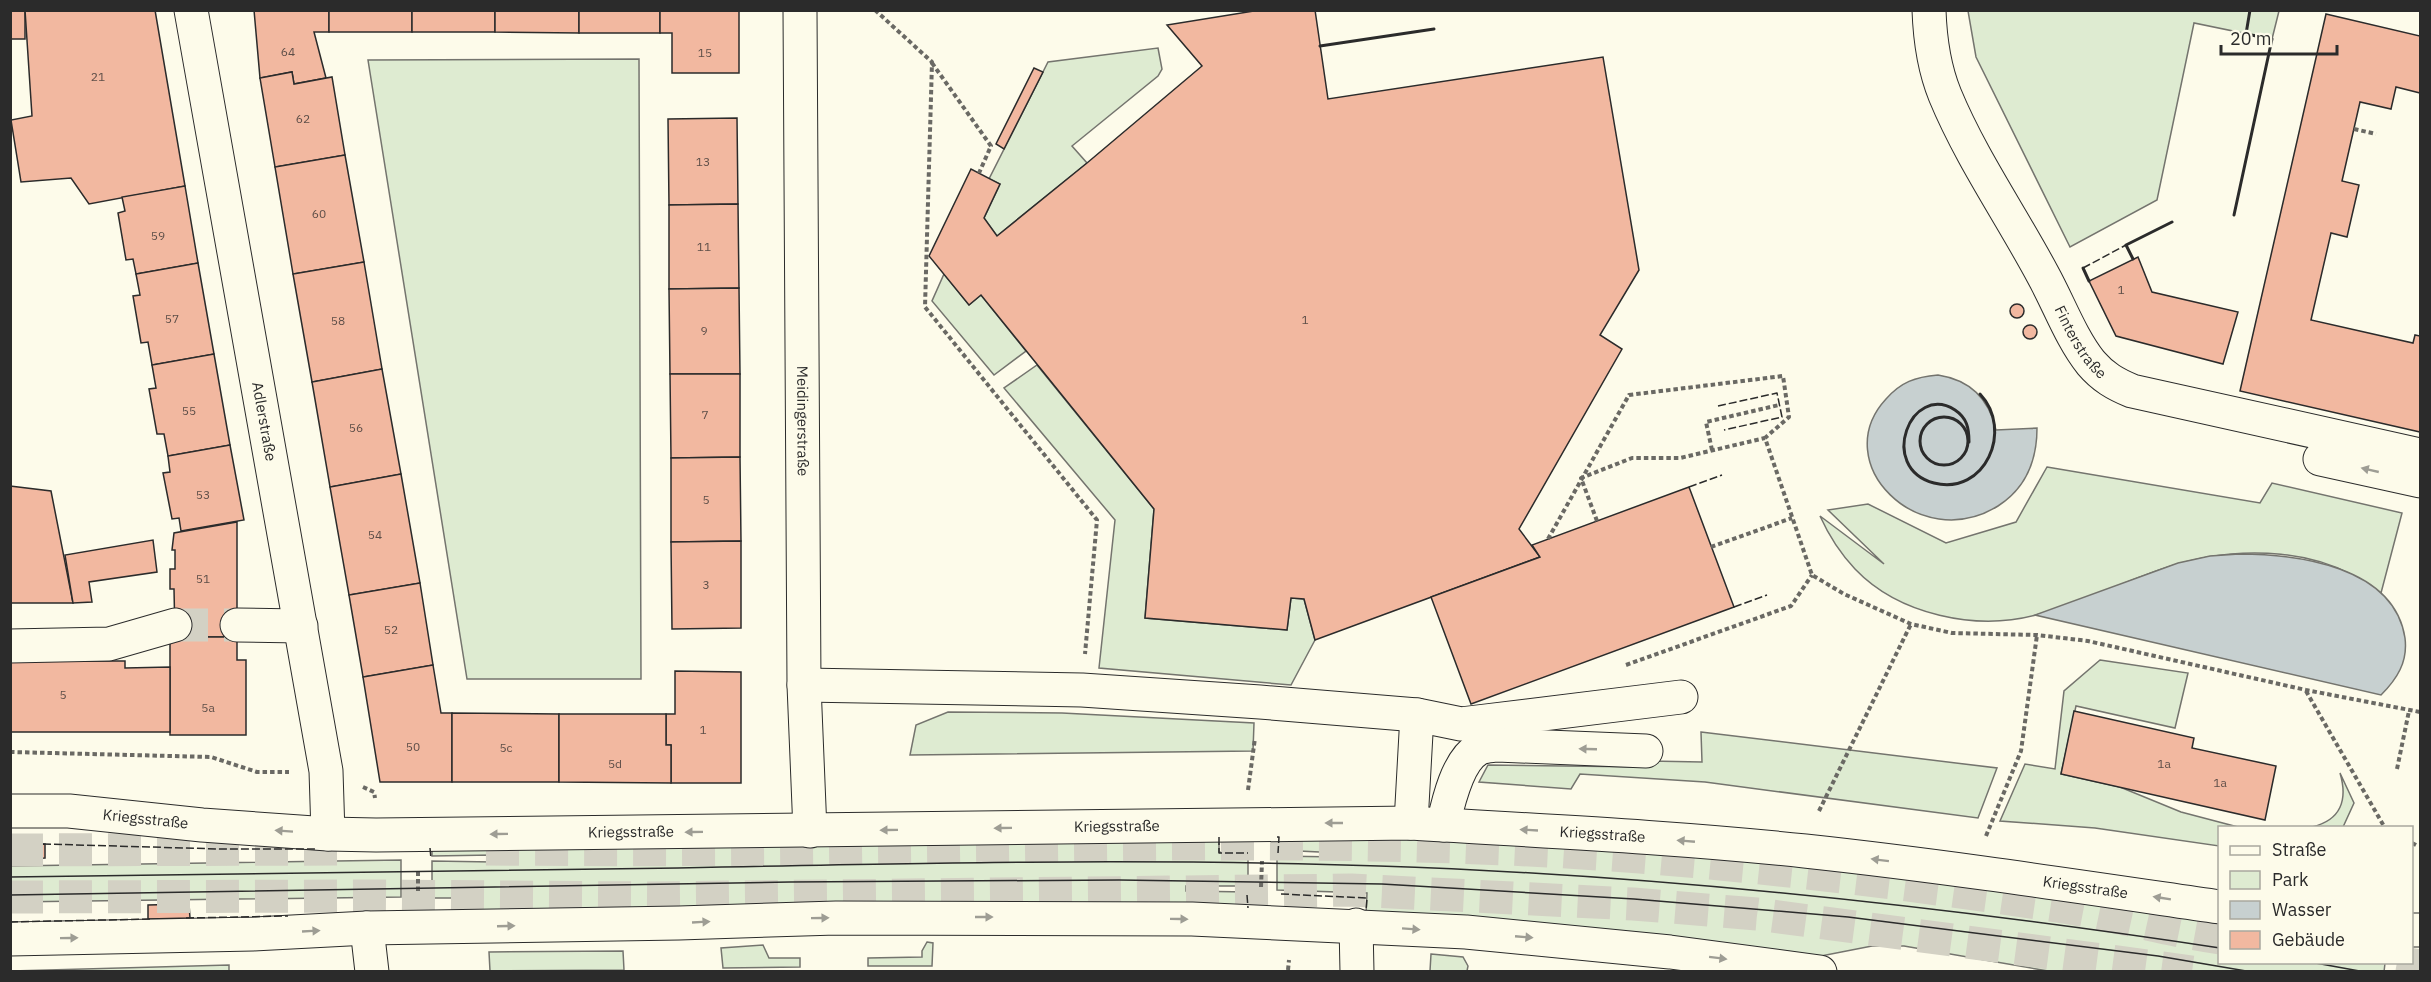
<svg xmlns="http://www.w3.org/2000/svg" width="2431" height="982" font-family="'IBM Plex Sans',sans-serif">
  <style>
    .green { fill: #deebd1; stroke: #74746e; stroke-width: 1.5 }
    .water { fill: #c7d0d0; stroke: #74746e; stroke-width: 1.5 }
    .building { fill: #f2b8a0; stroke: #2b2b2b; stroke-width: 1.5 }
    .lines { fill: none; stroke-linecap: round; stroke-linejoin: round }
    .minor-tunnel { stroke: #d3d1c4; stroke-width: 33; stroke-dasharray: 33 16; stroke-linecap: butt }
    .major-tunnel { stroke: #d3d1c4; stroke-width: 33; stroke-dasharray: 33 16; stroke-linecap: butt }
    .minor-casing { stroke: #2b2b2b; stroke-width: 35 }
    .major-casing { stroke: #2b2b2b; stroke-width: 35 }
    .path { stroke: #6a6964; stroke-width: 4; stroke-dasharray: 4.5 3; stroke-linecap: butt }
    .minor { stroke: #fdfbea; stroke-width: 33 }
    .major { stroke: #fdfbea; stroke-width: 33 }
    .tram { stroke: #2b2b2b; stroke-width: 1.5 }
    .fence { stroke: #2b2b2b; stroke-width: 1.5; stroke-dasharray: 8 3; stroke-linecap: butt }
    .wall { stroke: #2b2b2b; stroke-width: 3 }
    .oneway { fill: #9e9d94 }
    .labels { text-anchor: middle; stroke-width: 4.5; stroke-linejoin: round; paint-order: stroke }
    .number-label { font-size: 12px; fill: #5d4e48 }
    .street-label { font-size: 15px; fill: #2b2b2b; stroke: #fdfbea }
  </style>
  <rect width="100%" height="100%" fill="#fdfbea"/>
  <g class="green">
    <path d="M 1968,11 L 1968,10 L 2279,11 L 2272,39 L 2194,23 L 2157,200 L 2070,247 L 1976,57 Z"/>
    <path d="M 1158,48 L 1162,69 L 1158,76 L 1072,146 L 1087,163 L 997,236 L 984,218 L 1000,184 L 989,179 L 1048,62 Z"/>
    <path d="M 639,59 L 641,679 L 467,679 L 368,60 Z"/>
    <path d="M 944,274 L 969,305 L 981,295 L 1026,351 L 994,375 L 932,301 Z"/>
    <path d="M 1037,365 L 1154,509 L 1145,618 L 1287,630 L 1291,598 L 1304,599 L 1315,640 L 1291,685 L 1099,668 L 1115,520 L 1004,388 Z"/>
    <path d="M 2047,467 L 2260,503 L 2272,483 L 2402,513 L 2381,593 C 2371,586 2361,579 2350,574 C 2309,552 2254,549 2208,557 C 2148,567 2095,600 2036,615 C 1976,631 1899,615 1855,569 C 1840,553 1829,536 1820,516 L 1884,564 L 1828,510 L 1868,504 L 1946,543 L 2016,522 Z"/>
    <path d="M 2100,660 L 2188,673 L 2175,728 L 2076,706 L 2061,774 L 2120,787 L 2181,812 L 2238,827 L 2220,828 L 2219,846 L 2095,828 L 2000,821 L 2025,764 L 2055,769 L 2064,691 Z"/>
    <path d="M 948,712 L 1062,713 L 1254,723 L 1253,751 L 910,755 L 916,725 Z"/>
    <path d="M 1701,732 L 1997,768 L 1978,818 L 1705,782 L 1580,774 L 1571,789 L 1479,782 L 1488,765 L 1646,767 L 1649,761 L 1702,762 Z"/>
    <path d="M 2340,773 L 2354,803 L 2343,827 L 2312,827 C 2341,820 2348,800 2340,773 Z"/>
    <path d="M 1279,830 L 1640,846 L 2219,917 L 2220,962 L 2385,963 L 2384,972 L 2054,972 L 1904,946 L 1872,946 L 1821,956 L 1366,915 L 1367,893 L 1277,890 L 1277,856 L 1339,857 L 1340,853 L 1278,850 Z"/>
    <path d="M 1219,833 L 1219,852 L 1248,853 L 1248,886 L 1186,886 L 1186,891 L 1248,892 L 1247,910 L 461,915 L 461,898 L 432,898 L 432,861 L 493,862 L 493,855 L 432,856 L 432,845 Z"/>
    <path d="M 401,860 L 401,897 L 11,902 L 11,866 Z"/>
    <path d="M 927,942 L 933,943 L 932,966 L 868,966 L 868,958 L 922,957 L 922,951 Z"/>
    <path d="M 763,945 L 769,958 L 800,958 L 800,967 L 723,968 L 721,948 Z"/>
    <path d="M 623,951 L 624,970 L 490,971 L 489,952 Z"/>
    <path d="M 1431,954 L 1463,957 L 1468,966 L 1467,971 L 1430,971 Z"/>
    <path d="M 229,965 L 229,972 L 10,971 L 11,971 Z"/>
  </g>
  <g class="water">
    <path d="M 1938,375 C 1970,380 1989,398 1996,430 L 2037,428 C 2037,460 2026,488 1998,506 C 1919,555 1827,463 1886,399 C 1901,382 1915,377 1938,375 Z"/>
    <path d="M 2239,554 C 2297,554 2394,566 2405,638 C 2408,662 2397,679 2381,695 L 2035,615 L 2178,563 L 2210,556 Z"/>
  </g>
  <g class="building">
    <rect x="10" y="10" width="15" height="29"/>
    <path d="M 25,10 L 155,10 L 185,186 L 89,204 L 71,178 L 21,182 L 11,120 L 32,116 Z"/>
    <path d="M 254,10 L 329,10 L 329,32 L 314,32 L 326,78 L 294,84 L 292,72 L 260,78 Z"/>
    <rect x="329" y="10" width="83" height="22"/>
    <rect x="412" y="10" width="83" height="22"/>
    <path d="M 495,10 L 579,10 L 579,33 L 495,32 Z"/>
    <rect x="579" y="10" width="81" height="23"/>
    <path d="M 660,10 L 739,10 L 739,73 L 672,73 L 672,33 L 660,33 Z"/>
    <path d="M 1260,10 L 1315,10 L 1328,99 L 1603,57 L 1639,270 L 1600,335 L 1622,349 L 1519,529 L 1540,557 L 1315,640 L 1304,599 L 1291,598 L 1287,630 L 1145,618 L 1154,509 L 981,295 L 969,305 L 929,256 L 971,169 L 1000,184 L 984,218 L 997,236 L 1087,163 L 1202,66 L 1167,25 Z"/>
    <path d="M 2326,14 L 2420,36 L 2420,93 L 2396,87 L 2391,109 L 2360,102 L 2342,181 L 2359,185 L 2347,237 L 2331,233 L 2311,320 L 2413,343 L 2415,335 L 2420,336 L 2420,432 L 2240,391 Z"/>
    <path d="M 1034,68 L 1043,72 L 1004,149 L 996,144 Z"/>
    <path d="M 292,72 L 294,84 L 332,77 L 345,155 L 275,167 L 260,78 Z"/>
    <path d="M 737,118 L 738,204 L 669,205 L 668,119 Z"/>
    <path d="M 345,155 L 364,262 L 293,274 L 275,167 Z"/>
    <path d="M 185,186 L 198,263 L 136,274 L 133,259 L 126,260 L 118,213 L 125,211 L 122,197 Z"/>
    <path d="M 738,204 L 739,288 L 669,289 L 669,205 Z"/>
    <path d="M 2138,257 L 2152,292 L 2238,312 L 2223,364 L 2116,336 L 2089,281 Z"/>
    <path d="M 364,262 L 382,369 L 312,382 L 293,274 Z"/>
    <path d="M 198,263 L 214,354 L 152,365 L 148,342 L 141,343 L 133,296 L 140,295 L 136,274 Z"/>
    <path d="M 739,288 L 740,374 L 670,374 L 669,289 Z"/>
    <circle cx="2017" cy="311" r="7"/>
    <circle cx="2030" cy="332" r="7"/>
    <path d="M 214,354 L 230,445 L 168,456 L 164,434 L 157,434 L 149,389 L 156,388 L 152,365 Z"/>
    <path d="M 382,369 L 401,474 L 330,487 L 312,382 Z"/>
    <path d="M 670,374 L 740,374 L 740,457 L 671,458 Z"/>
    <path d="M 230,445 L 244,520 L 181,531 L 179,518 L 172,519 L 163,473 L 170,472 L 168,456 Z"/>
    <path d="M 740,457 L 741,541 L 671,542 L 671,458 Z"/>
    <path d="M 401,474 L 420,583 L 349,595 L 330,487 Z"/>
    <path d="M 10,486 L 51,491 L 73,603 L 10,603 Z"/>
    <path d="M 1689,487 L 1734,607 L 1471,704 L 1431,597 L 1540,557 L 1532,545 Z"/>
    <path d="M 237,522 L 237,637 L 175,637 L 174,589 L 170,589 L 170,569 L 175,569 L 175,550 L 172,550 L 174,533 Z"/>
    <path d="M 153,540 L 157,572 L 89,582 L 92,602 L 73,603 L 65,555 Z"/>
    <path d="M 741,541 L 741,628 L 672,629 L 671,542 Z"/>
    <path d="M 420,583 L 433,665 L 363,677 L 349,595 Z"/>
    <path d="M 170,637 L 237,637 L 237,660 L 246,660 L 246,735 L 170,735 Z"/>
    <path d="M 10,661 L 125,661 L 125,668 L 170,667 L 170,732 L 10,732 Z"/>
    <path d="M 433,665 L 441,713 L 452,713 L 452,782 L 380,782 L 363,677 Z"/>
    <path d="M 675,671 L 741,672 L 741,783 L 671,783 L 671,745 L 666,745 L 666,714 L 675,714 Z"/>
    <path d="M 2074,711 L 2194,738 L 2192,748 L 2276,766 L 2265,820 L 2061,774 Z"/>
    <path d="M 452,713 L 559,714 L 559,782 L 452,782 Z"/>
    <path d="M 559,714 L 666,714 L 666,745 L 671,745 L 671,783 L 559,782 Z"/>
    <path d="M 45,844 L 45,858 L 10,859 L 10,845 Z"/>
    <path d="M 189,904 L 190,918 L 148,919 L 148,905 Z"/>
  </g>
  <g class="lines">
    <path class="minor-tunnel" d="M 175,625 L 237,625"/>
    <g class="major-tunnel">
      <path d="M 486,849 C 612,850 737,850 862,848 C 1121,845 1381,837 1640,857 C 1779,868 1918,885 2057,906 C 2111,914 2165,930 2220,938"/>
      <path d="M 10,850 L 351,849"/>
      <path d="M 10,897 L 369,896 L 650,898 L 1351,890 L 1633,904 L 1757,914 L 2192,972"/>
      <path d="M 2397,962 L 2420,966"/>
    </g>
    <g class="minor-casing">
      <g id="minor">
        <path id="s1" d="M 191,10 L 326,771 L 328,834"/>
        <path id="s2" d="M 800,10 L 804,685 L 810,831"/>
        <path id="s3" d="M 1929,10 C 1930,40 1934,68 1945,95 C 1971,158 2011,215 2043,275 C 2059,304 2071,338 2091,363 C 2103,377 2115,384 2132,391 L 2420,455"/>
        <path d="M 2320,459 L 2420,481"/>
        <path d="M 237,625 L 301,626"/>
        <path d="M 10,646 L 109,644 L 175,625"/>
        <path d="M 804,685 L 1082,690 L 1260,702 L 1417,715 L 1461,724 L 1681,697"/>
        <path d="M 1411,823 L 1417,715"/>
        <path d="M 1443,825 C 1448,803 1457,761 1478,749 C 1483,746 1491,746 1497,745 L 1646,751"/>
        <path d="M 1356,925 L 1357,972"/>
        <path d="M 367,928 L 372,972"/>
      </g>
    </g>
    <g class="major-casing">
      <g id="major">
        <path id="s4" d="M 10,811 L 69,811 L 202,825 L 328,834 L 376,835 L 1411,823 C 1542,831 1674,837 1805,851 C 1944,866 2082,887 2220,907"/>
        <path d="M 2412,930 L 2420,930"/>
        <path d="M 10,939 L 253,934 L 367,928 L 679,923 L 836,918 L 1192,919 L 1466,932 L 1670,952 L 1820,972"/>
      </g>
    </g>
    <g class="path">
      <path d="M 875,10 L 932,62 L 925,307 L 1097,520 L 1085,654"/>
      <path d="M 932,63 L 991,146 L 979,173"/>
      <path d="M 2354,129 L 2376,134"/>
      <path d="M 1712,450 L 1706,422 L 1779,405"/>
      <path d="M 1597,521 L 1581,478 L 1632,458 L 1680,458 L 1765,438"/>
      <path d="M 1548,539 L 1629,395 L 1783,376 L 1789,417 L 1765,438 L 1812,575 L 1844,594 L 1911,624 L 1952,633 L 2037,635 L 2088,641 L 2306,690 L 2420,712"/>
      <path d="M 1711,547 L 1792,518"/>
      <path d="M 1626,665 L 1791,606 L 1812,575"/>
      <path d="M 2306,691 L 2385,828"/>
      <path d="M 10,752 L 211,757 L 257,772 L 289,772"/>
      <path d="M 2397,769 L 2409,711"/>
      <path d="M 363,787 L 374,792 L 375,798"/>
      <path d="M 1248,790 L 1255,738"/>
      <path d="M 1819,811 L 1911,624"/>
      <path d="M 1986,836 L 2021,751 L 2037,635"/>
      <path d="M 2412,843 L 2418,846"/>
      <path d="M 1261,887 L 1262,861"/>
      <path d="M 418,891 L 418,872"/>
      <path d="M 1288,970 L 1289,960"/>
    </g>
    <use href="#minor" class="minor"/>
    <use href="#major" class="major"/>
    <g class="tram">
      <path d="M 10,877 C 233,874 455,871 678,868 C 911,863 1145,858 1379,866 C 1660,875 1941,906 2220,948"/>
      <path d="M 10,895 L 790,882 L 1119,880 L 1382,884 L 1634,899 L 1848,917 L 2158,956 L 2252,972"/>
      <path d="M 2310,962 L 2365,972"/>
    </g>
    <g class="fence">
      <path d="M 2083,268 L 2126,245"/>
      <path d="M 1718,406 L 1777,393 L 1782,417 L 1724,430"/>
      <path d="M 1689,487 L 1722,475"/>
      <path d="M 1734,607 L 1767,595"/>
      <path d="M 1219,837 L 1219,853 L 1248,853"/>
      <path d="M 1277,837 L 1279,837 L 1278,853"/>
      <path d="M 43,844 L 220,849 L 316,849"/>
      <path d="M 430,848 L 431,859"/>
      <path d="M 1281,894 L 1367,898 L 1366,911"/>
      <path d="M 1247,895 L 1248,908"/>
      <path d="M 186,918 L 288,916"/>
      <path d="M 10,922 L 150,919"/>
    </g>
    <g class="wall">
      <path d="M 1320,46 L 1434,29"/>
      <path d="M 2234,215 L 2272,39 L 2246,34 L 2250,10"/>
      <path d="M 2133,259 L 2126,245 L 2172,222"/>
      <path d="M 2083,268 L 2089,281"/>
      <circle cx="1944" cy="441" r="24"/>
      <path d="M 1969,442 C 1969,428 1967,418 1955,410 C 1911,382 1877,468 1934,483 C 1985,496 2014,430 1980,394"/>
    </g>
  </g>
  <defs><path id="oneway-solid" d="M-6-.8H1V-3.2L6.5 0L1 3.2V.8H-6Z" transform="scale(1.5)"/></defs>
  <g class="oneway">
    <use href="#oneway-solid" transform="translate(2370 470) rotate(-167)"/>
    <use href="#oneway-solid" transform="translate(1588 749) rotate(-178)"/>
    <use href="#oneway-solid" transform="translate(1334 823) rotate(180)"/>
    <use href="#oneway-solid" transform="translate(1003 828) rotate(179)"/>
    <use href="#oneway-solid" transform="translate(889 830) rotate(179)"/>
    <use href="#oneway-solid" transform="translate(1529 830) rotate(-177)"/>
    <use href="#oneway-solid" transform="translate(284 831) rotate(-176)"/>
    <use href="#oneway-solid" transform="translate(694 832) rotate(179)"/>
    <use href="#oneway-solid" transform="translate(499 834) rotate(179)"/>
    <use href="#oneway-solid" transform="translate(1686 841) rotate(-175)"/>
    <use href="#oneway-solid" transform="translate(1880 860) rotate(-173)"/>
    <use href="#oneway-solid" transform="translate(2162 898) rotate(-171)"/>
    <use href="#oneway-solid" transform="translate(984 917)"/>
    <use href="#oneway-solid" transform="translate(820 918) rotate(-1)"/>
    <use href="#oneway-solid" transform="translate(1179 919) rotate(1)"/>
    <use href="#oneway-solid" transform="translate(701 922) rotate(-3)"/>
    <use href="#oneway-solid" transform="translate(506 926) rotate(-2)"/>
    <use href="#oneway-solid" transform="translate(1411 929) rotate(4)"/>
    <use href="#oneway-solid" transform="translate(311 931) rotate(-3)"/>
    <use href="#oneway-solid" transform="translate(1524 937) rotate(5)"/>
    <use href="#oneway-solid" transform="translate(69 938) rotate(-1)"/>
    <use href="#oneway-solid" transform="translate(1718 958) rotate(7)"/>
  </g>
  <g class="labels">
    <g class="number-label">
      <text x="288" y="56">64</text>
      <text x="705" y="57">15</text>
      <text x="98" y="81">21</text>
      <text x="303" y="123">62</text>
      <text x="703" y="166">13</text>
      <text x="319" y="218">60</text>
      <text x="158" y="240">59</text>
      <text x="704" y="251">11</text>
      <text x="2121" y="294">1</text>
      <text x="172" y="323">57</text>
      <text x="1305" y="324">1</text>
      <text x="338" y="325">58</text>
      <text x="704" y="335">9</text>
      <text x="189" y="415">55</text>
      <text x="705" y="419">7</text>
      <text x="356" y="432">56</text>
      <text x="203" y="499">53</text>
      <text x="706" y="504">5</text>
      <text x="375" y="539">54</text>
      <text x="203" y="583">51</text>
      <text x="706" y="589">3</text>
      <text x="391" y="634">52</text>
      <text x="63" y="699">5</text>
      <text x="208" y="712">5a</text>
      <text x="703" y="734">1</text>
      <text x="413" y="751">50</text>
      <text x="506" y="752">5c</text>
      <text x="615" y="768">5d</text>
      <text x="2164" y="768">1a</text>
      <text x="2220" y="787">1a</text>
    </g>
    <g class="street-label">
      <text dy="5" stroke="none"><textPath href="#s3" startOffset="369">Finterstraße</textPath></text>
      <text dy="5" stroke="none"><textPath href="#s2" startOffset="411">Meidingerstraße</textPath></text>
      <text dy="5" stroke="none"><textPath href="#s1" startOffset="418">Adlerstraße</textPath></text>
      <text dy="5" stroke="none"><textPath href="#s4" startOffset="136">Kriegsstraße</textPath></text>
      <text dy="5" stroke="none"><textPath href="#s4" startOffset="1108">Kriegsstraße</textPath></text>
      <text dy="5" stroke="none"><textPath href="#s4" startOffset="622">Kriegsstraße</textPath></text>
      <text dy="5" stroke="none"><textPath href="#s4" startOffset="1594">Kriegsstraße</textPath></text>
      <text dy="5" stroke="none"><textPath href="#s4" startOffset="2080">Kriegsstraße</textPath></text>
    </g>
  </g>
  <rect width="2431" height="982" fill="none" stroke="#2b2b2b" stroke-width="24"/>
  <rect x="2218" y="826" width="195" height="138" fill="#fdfbea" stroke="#a9a89e" stroke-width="1.5"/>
  <rect x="2230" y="846" width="30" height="9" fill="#fdfbea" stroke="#a9a89e" stroke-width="1.5"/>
  <text x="2272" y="856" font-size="18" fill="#2b2b2b">Straße</text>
  <rect x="2230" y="871" width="30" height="18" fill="#deebd1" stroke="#a9a89e" stroke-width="1.5"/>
  <text x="2272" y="886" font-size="18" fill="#2b2b2b">Park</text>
  <rect x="2230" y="901" width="30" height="18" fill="#c7d0d0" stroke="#a9a89e" stroke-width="1.5"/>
  <text x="2272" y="916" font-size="18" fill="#2b2b2b">Wasser</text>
  <rect x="2230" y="931" width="30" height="18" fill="#f2b8a0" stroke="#a9a89e" stroke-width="1.5"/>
  <text x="2272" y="946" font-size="18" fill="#2b2b2b">Gebäude</text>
  <path d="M2221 45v9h116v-9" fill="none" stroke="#2b2b2b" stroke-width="3"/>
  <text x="2230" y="45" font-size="18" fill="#2b2b2b" stroke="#fdfbea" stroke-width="4.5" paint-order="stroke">20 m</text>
</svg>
